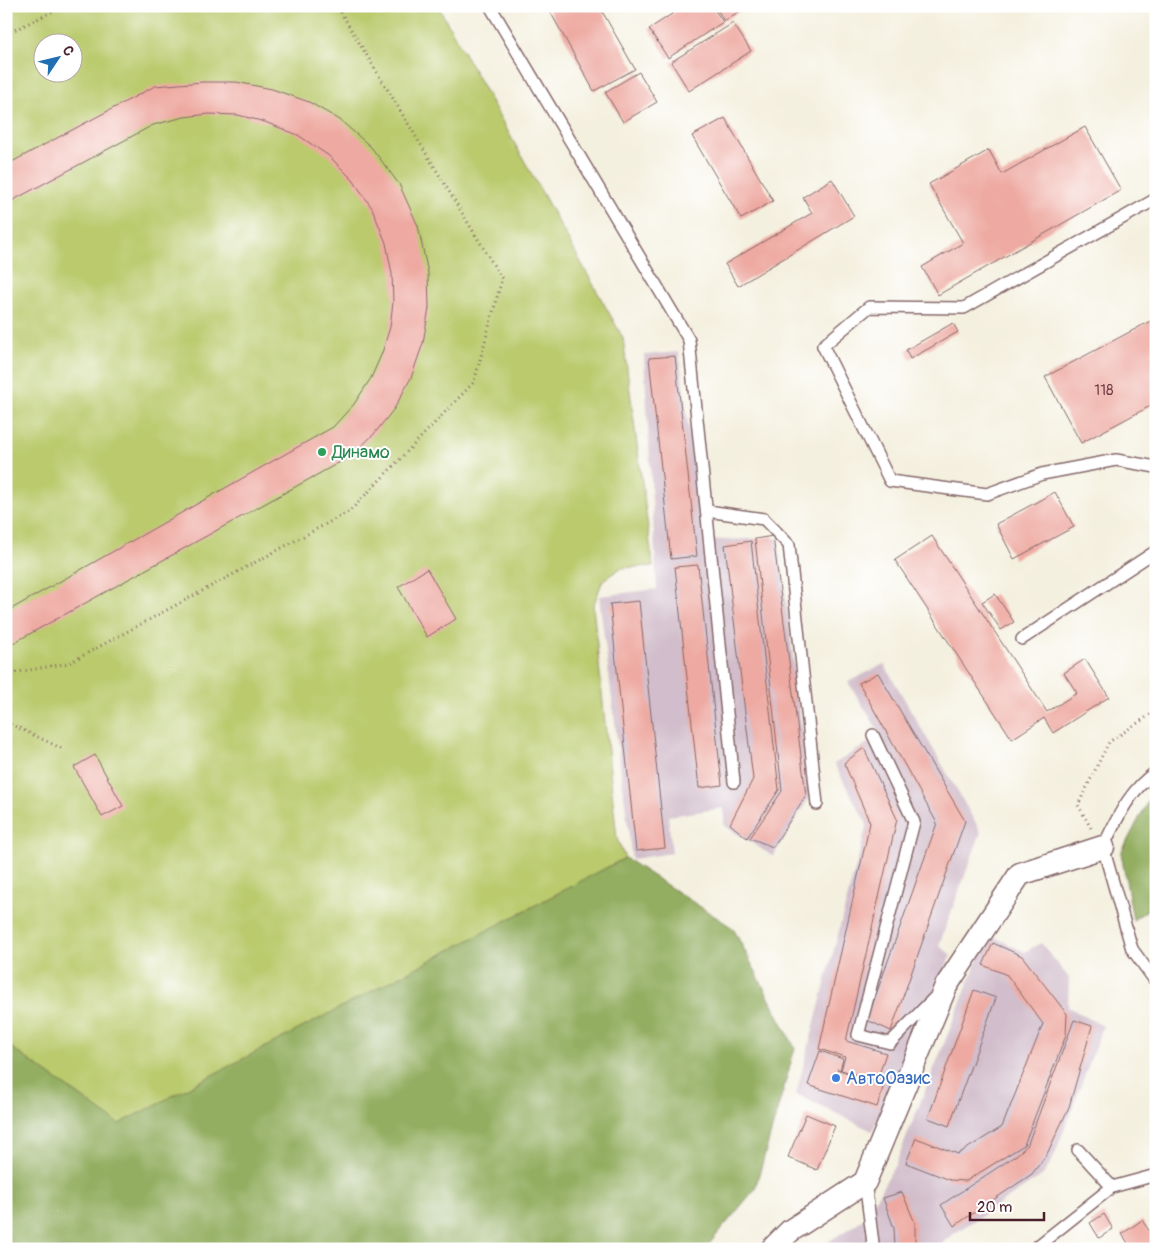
<svg xmlns="http://www.w3.org/2000/svg" width="1162" height="1255" font-family="Pangolin,sans-serif">
  <style>
    .industrial { fill: #d1bdcb }
    .green { fill: #baca6d; stroke: #82744c; fill-rule: evenodd }
    .forest { fill: #93ae60; stroke: #6e6646 }
    .building { fill: #eeaaa2 }
    .lines { fill: none; stroke-linecap: round; stroke-linejoin: round }
    .service-casing { stroke: #86686a; stroke-width: 14 }
    .minor-casing { stroke: #86686a; stroke-width: 25 }
    .path { stroke: #86686a; stroke-width: 3; stroke-dasharray: 1 4; stroke-linecap: butt }
    .service { stroke: #fff; stroke-width: 11 }
    .minor { stroke: #fff; stroke-width: 22 }
    .leisure-dot { fill: #2e9e5b; stroke: #fff; stroke-width: 2 }
    .shop-dot { fill: #3f7fe0; stroke: #fff; stroke-width: 2 }
    .labels { text-anchor: middle; stroke-width: 4; stroke-linejoin: round; paint-order: stroke }
    .number-label { font-size: 15px; fill: #734249 }
    .leisure-label { font-size: 18px; fill: #27864d; stroke: #fff; text-anchor: start }
    .shop-label { font-size: 18px; fill: #366cbe; stroke: #fff; text-anchor: start }
  </style>
  <rect width="100%" height="100%" fill="#fff"/>
  <filter id="ink" filterUnits="userSpaceOnUse"><feTurbulence type="fractalNoise" baseFrequency=".02" numOctaves="2"/><feDisplacementMap in="SourceGraphic" scale="10" xChannelSelector="R" yChannelSelector="G"/><feConvolveMatrix kernelMatrix="1 2 1 2 8 2 1 2 1" color-interpolation-filters="sRGB"/></filter>
  <filter id="wash" filterUnits="userSpaceOnUse"><feTurbulence type="fractalNoise" baseFrequency=".0096" numOctaves="4" result="noise"/><feDisplacementMap in="SourceGraphic" scale="20" xChannelSelector="R" yChannelSelector="G"/><feGaussianBlur stdDeviation="1.12" result="paint"/><feColorMatrix in="noise" values="0 0 0 0 0 0 0 0 0 0 0 0 0 0 0 0 0 1.4 0 .05"/><feComposite in="paint" operator="in"/></filter>
  <g filter="url(#wash)">
    <rect width="100%" height="100%" fill="#f4f0df"/>
    <g class="industrial">
      <path d="M 679,352 L 698,503 L 714,540 L 778,538 L 810,796 L 773,856 L 724,826 L 724,808 L 668,816 L 672,853 L 632,859 L 599,596 L 657,589 L 644,355 Z"/>
      <path d="M 884,664 L 981,832 L 939,945 L 951,955 L 872,1131 L 796,1094 L 867,824 L 834,764 L 881,735 L 848,682 Z"/>
      <path d="M 988,934 L 1025,952 L 1041,943 L 1069,978 L 1068,1007 L 1103,1026 L 1054,1157 L 1043,1175 L 946,1239 L 939,1249 L 822,1249 L 828,1242 L 865,1218 L 896,1163 Z"/>
    </g>
    <path class="green" d="M 6,6 L 438,6 L 623,338 L 653,566 L 621,568 L 603,580 L 593,606 L 617,839 L 625,858 L 119,1125 L 6,1044 ZM 42,42 L 72,42 L 72,72 L 42,72 Z"/>
    <g class="forest">
      <path d="M 1156,786 L 1156,904 L 1133,920 L 1121,853 Z"/>
      <path d="M 625,858 L 733,928 L 795,1048 L 755,1189 L 705,1249 L 6,1249 L 6,1044 L 119,1124 Z"/>
    </g>
    <g id="blocks">
      <g class="building">
        <path d="M 547,6 L 578,6 L 579,8 L 583,6 L 599,6 L 635,69 L 594,91 Z"/>
        <path d="M 684,6 L 712,6 L 723,22 L 668,58 L 649,29 Z"/>
        <path d="M 715,6 L 748,6 L 724,21 Z"/>
        <path d="M 733,23 L 751,51 L 689,91 L 671,62 Z"/>
        <path d="M 639,72 L 657,102 L 623,122 L 605,92 Z"/>
        <path d="M 203,82 L 236,82 L 272,89 L 309,102 L 340,120 L 371,147 L 399,184 L 418,226 L 428,273 L 429,308 L 423,343 L 411,378 L 394,409 L 374,434 L 351,456 L 6,647 L 6,612 L 333,427 L 354,404 L 371,378 L 382,353 L 390,327 L 393,302 L 392,274 L 386,243 L 372,208 L 353,180 L 329,156 L 298,135 L 265,122 L 238,115 L 209,114 L 184,117 L 153,125 L 6,204 L 6,165 L 155,86 Z"/>
        <path d="M 725,118 L 773,201 L 741,219 L 692,136 Z"/>
        <path d="M 1085,127 L 1121,190 L 938,295 L 922,267 L 963,243 L 929,184 L 989,150 L 1002,174 Z"/>
        <path d="M 832,179 L 854,216 L 738,286 L 725,264 L 812,213 L 803,197 Z"/>
        <path d="M 1156,318 L 1156,403 L 1081,443 L 1045,377 Z"/>
        <path d="M 953,323 L 958,332 L 910,359 L 906,350 Z"/>
        <path d="M 675,356 L 697,556 L 671,559 L 649,358 Z"/>
        <path d="M 1055,492 L 1074,527 L 1014,559 L 996,524 Z"/>
        <path d="M 773,536 L 806,795 L 773,847 L 750,838 L 782,791 L 755,539 Z"/>
        <path d="M 932,536 L 1047,712 L 1077,693 L 1064,673 L 1085,659 L 1109,697 L 1053,733 L 1044,718 L 1012,739 L 895,560 Z"/>
        <path d="M 751,541 L 779,790 L 747,838 L 730,824 L 753,779 L 725,545 Z"/>
        <path d="M 698,565 L 722,785 L 699,788 L 675,567 Z"/>
        <path d="M 427,569 L 456,619 L 427,637 L 398,587 Z"/>
        <path d="M 995,594 L 1014,622 L 1001,630 L 982,602 Z"/>
        <path d="M 639,601 L 665,848 L 636,851 L 610,604 Z"/>
        <path d="M 878,673 L 965,821 L 891,1031 L 867,1020 L 937,823 L 859,683 Z"/>
        <path d="M 864,748 L 897,819 L 846,1041 L 886,1053 L 877,1081 L 841,1070 L 845,1057 L 819,1049 L 870,823 L 844,763 Z"/>
        <path d="M 95,755 L 123,806 L 102,817 L 74,767 Z"/>
        <path d="M 993,943 L 1022,956 L 1067,1014 L 1066,1035 L 1024,1145 L 966,1181 L 950,1180 L 906,1163 L 916,1138 L 958,1154 L 1002,1127 L 1043,1024 L 1007,975 L 983,965 Z"/>
        <path d="M 974,990 L 996,998 L 949,1126 L 928,1118 Z"/>
        <path d="M 1074,1020 L 1092,1026 L 1069,1107 L 1047,1154 L 1032,1174 L 954,1226 L 941,1205 L 1015,1156 L 1027,1146 Z"/>
        <path d="M 820,1051 L 843,1059 L 840,1070 L 837,1069 L 884,1085 L 877,1107 L 808,1085 Z"/>
        <path d="M 806,1114 L 835,1126 L 817,1170 L 788,1157 Z"/>
        <path d="M 902,1192 L 915,1223 L 915,1249 L 895,1249 L 894,1228 L 883,1198 Z"/>
        <path d="M 1104,1214 L 1113,1229 L 1099,1238 L 1090,1223 Z"/>
        <path d="M 1142,1220 L 1156,1241 L 1156,1245 L 1151,1249 L 1132,1249 L 1122,1234 Z"/>
      </g>
    </g>
  </g>
  <g filter="url(#ink)">
    <use href="#blocks" fill-opacity="0" stroke="#86686a" stroke-width="1"/>
    <g class="lines">
      <g class="service-casing">
        <g id="service">
          <path d="M 490,6 L 689,340 L 734,782"/>
          <path d="M 1156,199 L 964,308 L 869,307 L 823,346 L 890,481 L 987,494 L 1042,474 L 1116,460 L 1156,467"/>
          <path d="M 707,511 L 764,519 L 789,545 L 817,804"/>
          <path d="M 1022,639 L 1156,551"/>
          <path d="M 873,735 L 914,822 L 858,1035 L 890,1043 L 936,996"/>
          <path d="M 1156,772 C 1129,790 1117,819 1103,847 L 1132,949 L 1156,982"/>
          <path d="M 1078,1150 L 1112,1187"/>
          <path d="M 865,1182 L 873,1243 L 869,1249"/>
          <path d="M 1034,1249 L 1112,1187 L 1156,1175"/>
        </g>
      </g>
      <g class="minor-casing">
        <path id="minor" d="M 772,1249 L 790,1231 L 865,1182 L 946,986 L 1020,874 L 1103,847"/>
      </g>
      <g class="path">
        <path d="M 6,34 L 64,6"/>
        <path d="M 6,674 L 69,663 L 350,511 L 474,382 L 502,279 L 337,6"/>
        <path d="M 6,722 L 63,749"/>
        <path d="M 1091,828 L 1078,805 L 1109,742 L 1156,711"/>
      </g>
      <use href="#service" class="service"/>
      <use href="#minor" class="minor"/>
    </g>
  </g>
  <circle class="leisure-dot" cx="322" cy="452" r="5"/>
  <circle class="shop-dot" cx="836" cy="1078" r="5"/>
  <g class="labels">
    <g class="number-label">
      <text x="1104" y="395">118</text>
    </g>
    <g class="leisure-label">
      <text x="332" y="458">Динамо</text>
    </g>
    <g class="shop-label">
      <text x="846" y="1084">АвтоОазис</text>
    </g>
  </g>
  <rect width="1162" height="1255" fill="none" stroke="#fff" stroke-width="25"/>
  <g transform="translate(58 58) rotate(55)"><circle r="24" fill="#ffffff" stroke="#b7a5aa"/>
  <path d="M0-4L9 19L0 12L-9 19Z" fill="#1f6fb2"/>
  <text y="-8" font-size="14" font-weight="bold" text-anchor="middle" fill="#4a1f2b">С</text>
  </g>
  <path d="M970 1212v8h74v-8" fill="none" stroke="#4a1f2b" stroke-width="2.5"/>
  <text x="977" y="1212" font-size="15" fill="#4a1f2b" stroke="#ffffff" stroke-width="4" paint-order="stroke">20 m</text>
</svg>
